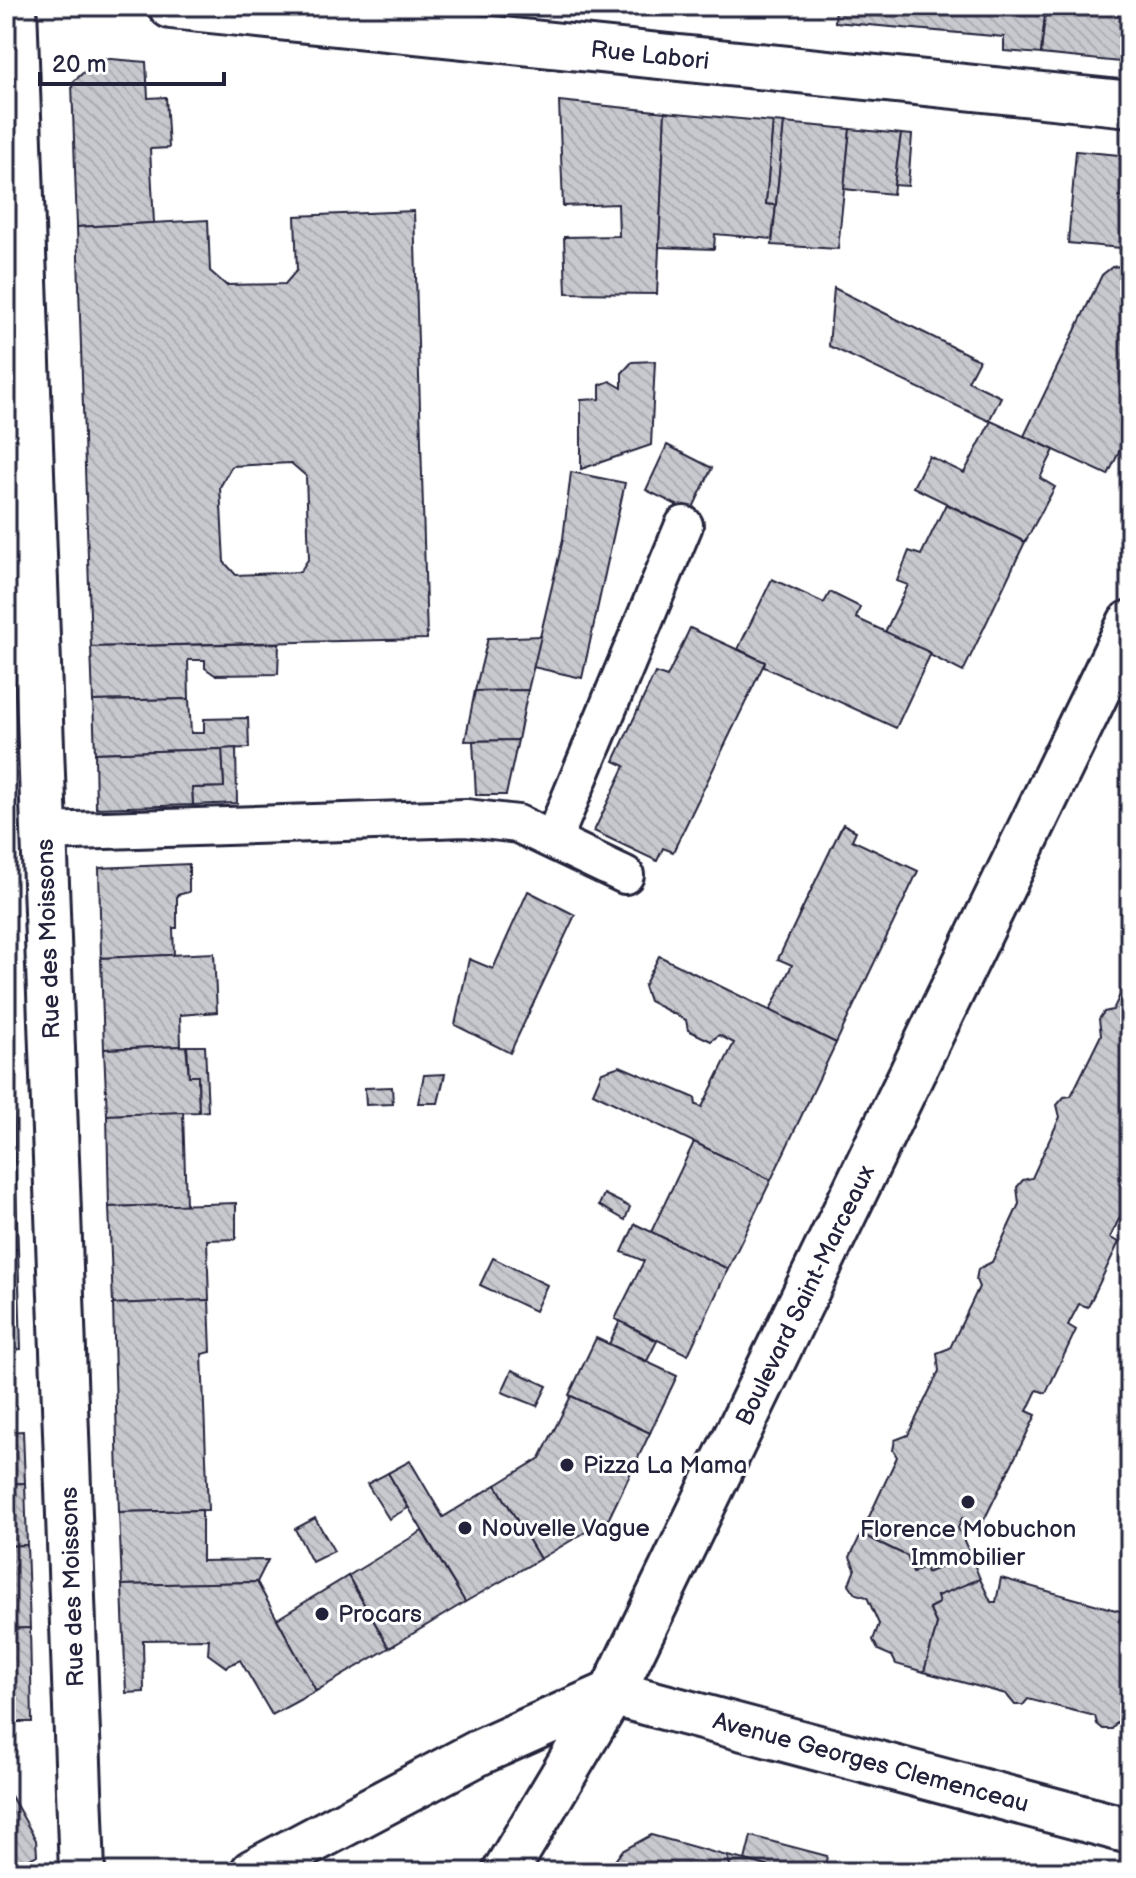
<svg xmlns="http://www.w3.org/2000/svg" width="1136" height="1878" font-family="'Balsamiq Sans',sans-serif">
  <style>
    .building { fill: url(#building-back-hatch); stroke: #22223b; stroke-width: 2; fill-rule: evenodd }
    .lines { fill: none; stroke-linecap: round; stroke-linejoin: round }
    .lane-casing { stroke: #22223b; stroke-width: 42 }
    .street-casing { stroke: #22223b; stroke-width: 50 }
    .lane { stroke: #fff; stroke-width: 36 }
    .street { stroke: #fff; stroke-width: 44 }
    .poi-dot { fill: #22223b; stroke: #fff; stroke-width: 3 }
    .labels { text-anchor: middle; stroke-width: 6; stroke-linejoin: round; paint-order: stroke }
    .street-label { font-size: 24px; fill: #22223b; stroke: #fff }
    .poi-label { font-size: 24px; fill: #22223b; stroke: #fff; text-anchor: start }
  </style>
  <defs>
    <pattern id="building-back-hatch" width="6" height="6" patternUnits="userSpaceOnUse" patternTransform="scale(2)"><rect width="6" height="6" fill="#c8c8cf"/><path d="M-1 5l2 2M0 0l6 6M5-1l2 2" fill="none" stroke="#acacb3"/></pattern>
  </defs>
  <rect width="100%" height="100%" fill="#fff"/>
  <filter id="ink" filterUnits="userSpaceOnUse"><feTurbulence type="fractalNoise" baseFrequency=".0125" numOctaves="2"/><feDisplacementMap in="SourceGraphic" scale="16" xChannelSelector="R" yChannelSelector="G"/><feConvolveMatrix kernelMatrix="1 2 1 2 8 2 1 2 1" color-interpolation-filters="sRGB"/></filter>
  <g filter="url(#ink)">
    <g class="building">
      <path d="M 836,6 L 1046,6 L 1041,54 L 1004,51 L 1004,37 L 835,22 Z"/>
      <path d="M 1046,6 L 1130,6 L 1130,63 L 1041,54 Z"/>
      <path d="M 99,58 L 146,62 L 148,98 L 166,97 L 169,148 L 150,149 L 154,223 L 77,227 L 72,83 Z"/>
      <path d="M 559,101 L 665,112 L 657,294 L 566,293 L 564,237 L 619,236 L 618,204 L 563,206 Z"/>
      <path d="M 665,112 L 773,122 L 766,204 L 776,205 L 772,239 L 715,234 L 714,249 L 659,247 Z"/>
      <path d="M 773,122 L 784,123 L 776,205 L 766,204 Z"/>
      <path d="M 784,123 L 850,129 L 838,249 L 772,245 Z"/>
      <path d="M 850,129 L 901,134 L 893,194 L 844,189 Z"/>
      <path d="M 901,134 L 912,135 L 908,186 L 894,185 Z"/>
      <path d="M 1076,151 L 1130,156 L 1130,429 L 1108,475 L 1024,436 L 1102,275 L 1112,267 L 1121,266 L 1126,259 L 1121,248 L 1068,243 Z"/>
      <path d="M 414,211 L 427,639 L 91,647 L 77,227 L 208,220 L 210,271 L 226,285 L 285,284 L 297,270 L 295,216 ZM 291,463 L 306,476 L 309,558 L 300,572 L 236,575 L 224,562 L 220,487 L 232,466 Z"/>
      <path d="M 834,288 L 979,360 L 968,381 L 1001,397 L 989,421 L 829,346 Z"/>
      <path d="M 655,361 L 651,445 L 581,469 L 581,400 L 600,399 L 600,385 L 610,381 L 622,388 L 622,373 L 632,362 Z"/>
      <path d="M 991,421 L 1054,450 L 1040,478 L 1055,487 L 1025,542 L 913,487 L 929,456 L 964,473 Z"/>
      <path d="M 667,445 L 712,468 L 691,512 L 646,490 Z"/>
      <path d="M 571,472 L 625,483 L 582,678 L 533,667 L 563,539 Z"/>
      <path d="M 946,504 L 1025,542 L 963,672 L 885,632 L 908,585 L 897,581 L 909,551 L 921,555 Z"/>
      <path d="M 772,579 L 824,603 L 830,592 L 860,607 L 856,618 L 931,653 L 896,728 L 764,667 L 765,662 L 738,649 Z"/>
      <path d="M 690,628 L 765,662 L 673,852 L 663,848 L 657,861 L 594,831 L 625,766 L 614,761 L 655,673 L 667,677 Z"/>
      <path d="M 541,636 L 528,690 L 475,691 L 488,638 Z"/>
      <path d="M 279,643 L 278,674 L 215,675 L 205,668 L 205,660 L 188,660 L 189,699 L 93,701 L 91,647 Z"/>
      <path d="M 528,690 L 518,740 L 465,741 L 475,691 Z"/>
      <path d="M 189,699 L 191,733 L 204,733 L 204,719 L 248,718 L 249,748 L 95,753 L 93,701 Z"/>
      <path d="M 518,740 L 506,795 L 476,795 L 473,741 Z"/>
      <path d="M 236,748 L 237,803 L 193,805 L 192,788 L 224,787 L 222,749 Z"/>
      <path d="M 222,749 L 224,787 L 192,788 L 193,805 L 96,808 L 95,753 Z"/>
      <path d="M 843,824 L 856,831 L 852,840 L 918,871 L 836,1043 L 770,1010 L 792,965 L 778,959 Z"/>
      <path d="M 189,864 L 189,892 L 177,895 L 177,928 L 173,928 L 174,955 L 101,958 L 99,868 Z"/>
      <path d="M 528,891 L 575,915 L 510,1053 L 455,1025 L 469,959 L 493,969 Z"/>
      <path d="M 214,953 L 217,1012 L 180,1015 L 181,1046 L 104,1049 L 101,958 Z"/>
      <path d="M 659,956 L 836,1043 L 771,1180 L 593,1093 L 602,1072 L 620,1066 L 695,1098 L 696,1105 L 702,1107 L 734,1043 L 719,1035 L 711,1041 L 688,1030 L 686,1020 L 649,1001 L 644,986 Z"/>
      <path d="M 1130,974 L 1130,1220 L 1120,1217 L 1110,1238 L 1119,1242 L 1088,1307 L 1079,1304 L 1068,1325 L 1076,1330 L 1046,1393 L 1037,1390 L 1027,1411 L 1036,1415 L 980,1528 L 962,1518 L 958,1528 L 970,1554 L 927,1573 L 925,1566 L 913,1573 L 907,1556 L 861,1534 L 897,1457 L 893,1450 L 895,1440 L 908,1435 L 939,1371 L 937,1353 L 950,1348 L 979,1287 L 976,1280 L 978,1269 L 992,1262 L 1019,1204 L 1017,1187 L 1023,1180 L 1032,1178 L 1060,1117 L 1057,1105 L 1064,1097 L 1071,1096 L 1101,1035 L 1099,1019 L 1104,1012 L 1113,1010 Z"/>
      <path d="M 6,1019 L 11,1019 L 15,1161 L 6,1162 Z"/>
      <path d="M 186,1046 L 189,1076 L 198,1076 L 199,1112 L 107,1115 L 104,1049 Z"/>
      <path d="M 187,1046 L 205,1046 L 208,1111 L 199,1112 L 198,1076 L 189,1076 Z"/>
      <path d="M 445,1074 L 438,1103 L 418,1103 L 424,1075 Z"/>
      <path d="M 392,1087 L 393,1104 L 366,1105 L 365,1088 Z"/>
      <path d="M 183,1112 L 186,1205 L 109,1207 L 107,1115 Z"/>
      <path d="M 694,1142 L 771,1180 L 728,1269 L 651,1232 Z"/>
      <path d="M 15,1161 L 18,1249 L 6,1250 L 6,1162 Z"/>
      <path d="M 604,1194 L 630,1207 L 625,1220 L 599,1205 Z"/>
      <path d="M 236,1203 L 236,1239 L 207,1240 L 209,1300 L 113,1304 L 109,1207 Z"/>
      <path d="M 635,1224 L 728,1269 L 688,1355 L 615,1319 L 644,1261 L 622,1252 Z"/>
      <path d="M 18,1249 L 21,1349 L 6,1350 L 6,1250 Z"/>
      <path d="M 493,1258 L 547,1285 L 535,1311 L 480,1285 Z"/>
      <path d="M 209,1300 L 211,1352 L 202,1354 L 208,1510 L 119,1512 L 113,1304 Z"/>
      <path d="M 620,1321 L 657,1341 L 647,1361 L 609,1344 Z"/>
      <path d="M 596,1338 L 677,1376 L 650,1433 L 569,1395 Z"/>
      <path d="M 512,1370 L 547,1386 L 537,1406 L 502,1392 Z"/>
      <path d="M 571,1396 L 650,1433 L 609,1518 L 540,1559 L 496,1485 L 540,1458 Z"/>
      <path d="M 23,1431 L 25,1483 L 6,1484 L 6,1432 Z"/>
      <path d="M 410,1461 L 443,1517 L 496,1485 L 540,1559 L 465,1602 L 388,1473 Z"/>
      <path d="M 388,1473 L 408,1508 L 389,1519 L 367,1484 Z"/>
      <path d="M 25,1483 L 27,1545 L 6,1546 L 6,1484 Z"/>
      <path d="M 202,1510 L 202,1561 L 268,1560 L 257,1582 L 122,1585 L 119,1512 Z"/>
      <path d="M 315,1518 L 334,1551 L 312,1562 L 295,1529 Z"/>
      <path d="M 422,1531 L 465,1602 L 389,1648 L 348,1576 Z"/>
      <path d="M 861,1534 L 907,1556 L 913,1573 L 925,1566 L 927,1573 L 970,1554 L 980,1579 L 937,1596 L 939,1603 L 929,1608 L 937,1625 L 924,1672 L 896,1664 L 892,1656 L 878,1650 L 873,1640 L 879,1624 L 867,1597 L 856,1594 L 849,1584 L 855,1569 L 850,1557 Z"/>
      <path d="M 27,1545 L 30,1628 L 6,1629 L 6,1546 Z"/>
      <path d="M 348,1576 L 389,1648 L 316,1691 L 277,1619 Z"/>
      <path d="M 1001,1578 L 1123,1612 L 1119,1621 L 1130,1624 L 1130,1726 L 1117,1722 L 1112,1729 L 1103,1729 L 1097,1724 L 1095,1716 L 1028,1699 L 1023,1705 L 1015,1705 L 1006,1694 L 924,1672 L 937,1625 L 929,1608 L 939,1603 L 937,1596 L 980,1579 L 991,1602 L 996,1602 Z"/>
      <path d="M 257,1582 L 316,1691 L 272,1715 L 240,1660 L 226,1667 L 208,1654 L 209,1639 L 143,1640 L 144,1692 L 126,1693 L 122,1585 Z"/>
      <path d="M 30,1628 L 32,1722 L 6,1722 L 6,1629 Z"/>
      <path d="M 6,1787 L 36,1840 L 37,1855 L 7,1872 Z"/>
      <path d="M 651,1835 L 727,1856 L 732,1872 L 633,1872 L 614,1862 L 622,1851 Z"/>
      <path d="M 751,1836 L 827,1856 L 824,1872 L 790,1872 L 745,1860 Z"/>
      <path d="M 727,1856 L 745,1860 L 790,1872 L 732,1872 Z"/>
      <path d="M 614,1862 L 633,1872 L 609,1872 Z"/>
    </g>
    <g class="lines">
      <g class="lane-casing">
        <g id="lane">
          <path d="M 44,832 L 466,818 L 518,824 L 625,875"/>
          <path d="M 553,840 L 684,525"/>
        </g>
      </g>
      <g class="street-casing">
        <g id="street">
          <path d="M 14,6 L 82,1872"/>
          <path d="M 171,6 L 1130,104"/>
          <path d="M 612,1693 L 1130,1831"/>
          <path d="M 253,1872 L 480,1752 L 612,1693"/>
          <path d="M 505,1872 L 612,1693 L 1130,623"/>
        </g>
      </g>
      <use href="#lane" class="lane"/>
      <use href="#street" class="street"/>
    </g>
  </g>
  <g class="poi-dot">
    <circle cx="567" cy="1465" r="8"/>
    <circle cx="968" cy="1502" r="8"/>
    <circle cx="465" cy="1528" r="8"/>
    <circle cx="322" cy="1614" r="8"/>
  </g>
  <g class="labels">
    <g class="street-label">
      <text transform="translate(650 55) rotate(6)" y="8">Rue Labori</text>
      <text transform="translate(48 939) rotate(-92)" y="8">Rue des Moissons</text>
      <text transform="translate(805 1295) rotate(-64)" y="8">Boulevard Saint-Marceaux</text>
      <text transform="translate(72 1587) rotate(-92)" y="8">Rue des Moissons</text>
      <text transform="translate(871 1762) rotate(15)" y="8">Avenue Georges Clemenceau</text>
    </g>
    <g class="poi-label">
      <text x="583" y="1473">Pizza La Mama</text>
      <text x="481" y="1536">Nouvelle Vague</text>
      <text x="968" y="1537" text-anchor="middle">Florence Mobuchon<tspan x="968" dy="28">Immobilier</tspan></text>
      <text x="338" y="1622">Procars</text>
    </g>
  </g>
  <rect width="1136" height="1878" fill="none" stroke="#fff" stroke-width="32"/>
  <rect x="16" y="16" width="1104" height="1846" fill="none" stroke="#22223b" stroke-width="3" filter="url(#ink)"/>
  <path d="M40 72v12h184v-12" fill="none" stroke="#22223b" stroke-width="4"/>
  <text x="52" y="72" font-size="24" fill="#22223b" stroke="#ffffff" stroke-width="6" paint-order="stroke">20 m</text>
</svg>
